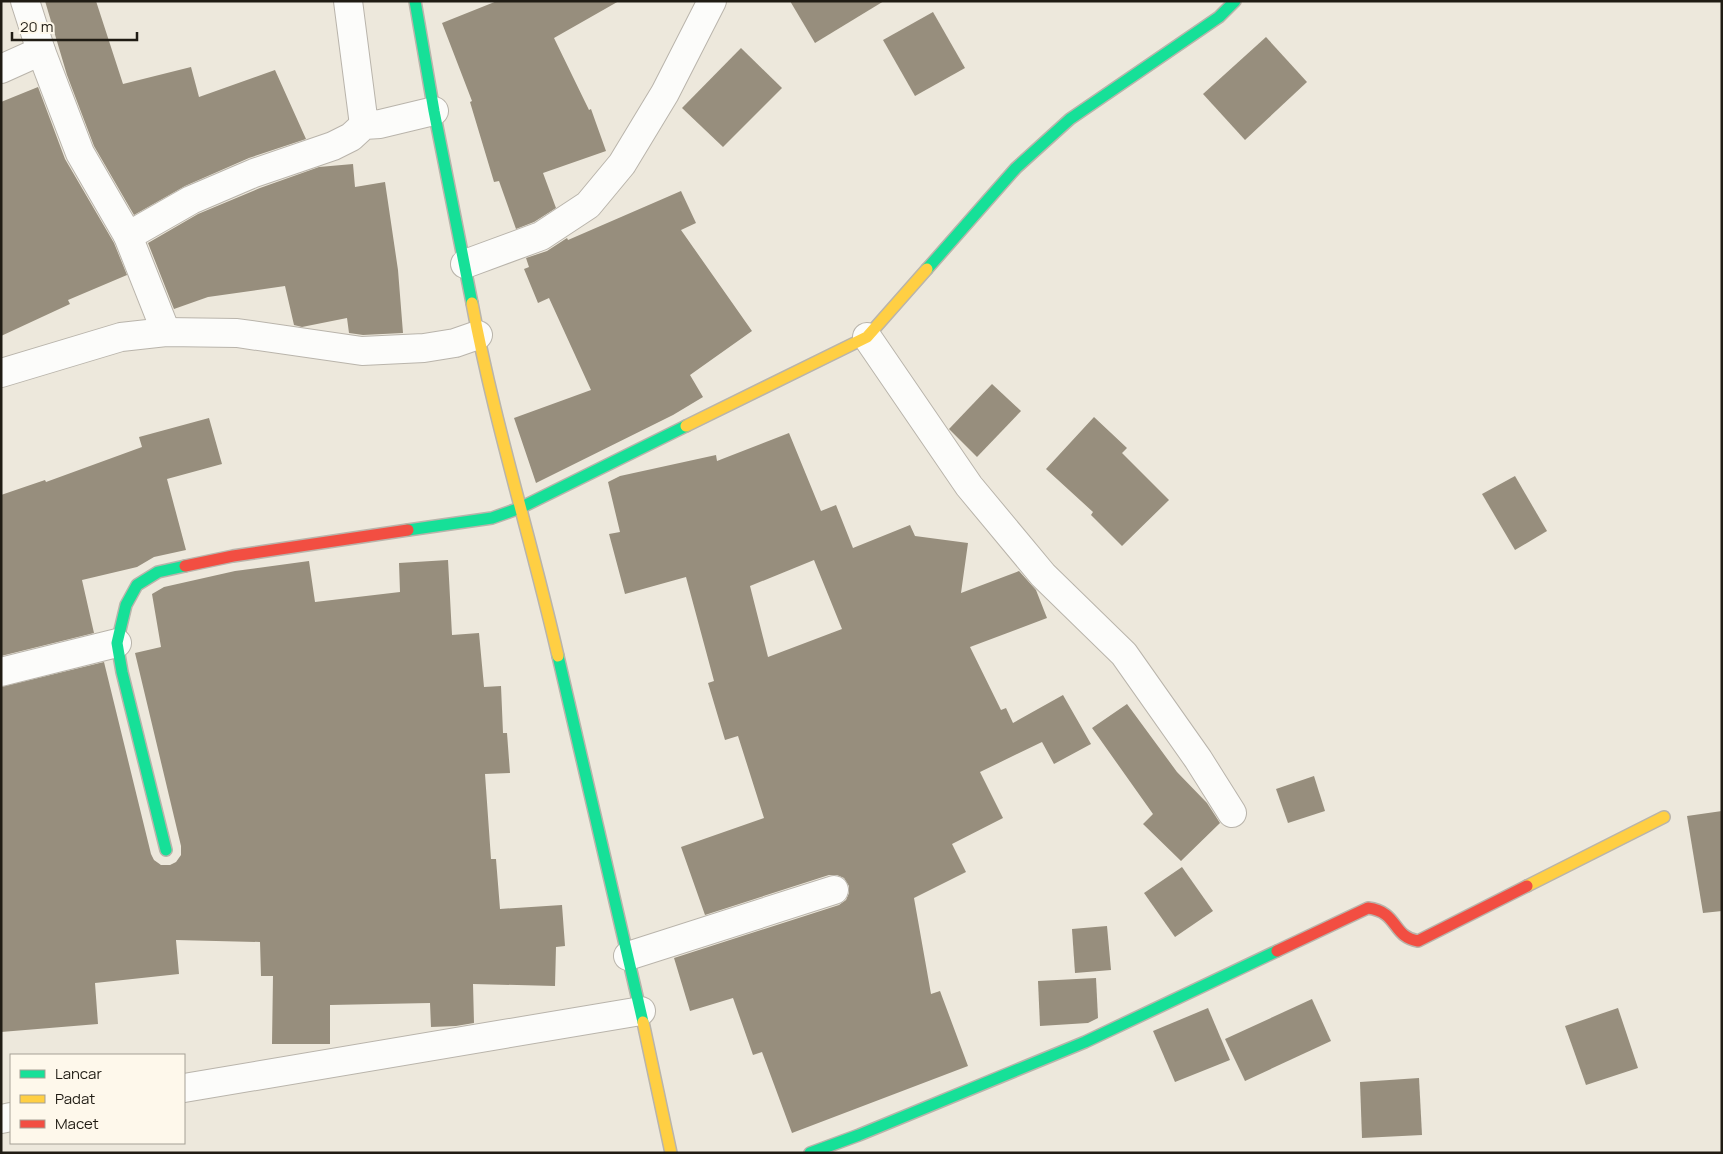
<svg xmlns="http://www.w3.org/2000/svg" width="1723" height="1154" font-family="Manrope,sans-serif">
  <style>
    .building { fill: #978e7d; fill-rule: evenodd }
    .lines { fill: none; stroke-linecap: round; stroke-linejoin: round }
    .street-casing { stroke: #b9b4ab; stroke-width: 30 }
    .fast-casing { stroke: #b9b4ab; stroke-width: 14 }
    .slow-casing { stroke: #b9b4ab; stroke-width: 14 }
    .jam-casing { stroke: #b9b4ab; stroke-width: 14 }
    .street { stroke: #fcfcfa; stroke-width: 28 }
    .fast { stroke: #16e098; stroke-width: 11 }
    .slow { stroke: #ffcf43; stroke-width: 11 }
    .jam { stroke: #f24e42; stroke-width: 11 }
  </style>
  <rect width="100%" height="100%" fill="#ede8dc"/>
  <g class="building">
    <path d="M 45,1 L 96,1 L 123,84 L 191,67 L 199,97 L 275,70 L 306,139 L 249,158 L 185,186 L 134,215 L 94,146 L 67,75 Z"/>
    <path d="M 497,1 L 619,1 L 554,38 L 589,110 L 591,109 L 606,151 L 543,173 L 556,208 L 534,222 L 516,229 L 499,181 L 494,182 L 470,102 L 472,101 L 442,23 Z"/>
    <path d="M 790,1 L 884,1 L 815,43 Z"/>
    <path d="M 933,12 L 965,68 L 915,96 L 883,40 Z"/>
    <path d="M 1266,37 L 1307,82 L 1245,140 L 1203,94 Z"/>
    <path d="M 741,48 L 782,88 L 723,147 L 682,108 Z"/>
    <path d="M 38,87 L 65,159 L 114,243 L 127,275 L 68,300 L 70,304 L 1,336 L 1,102 Z"/>
    <path d="M 353,164 L 355,187 L 385,182 L 398,270 L 403,333 L 363,335 L 349,333 L 347,318 L 302,327 L 294,325 L 285,286 L 208,297 L 174,309 L 148,243 L 198,214 L 260,188 L 319,167 Z"/>
    <path d="M 681,191 L 696,223 L 681,230 L 752,331 L 690,375 L 703,397 L 673,415 L 536,483 L 514,418 L 591,390 L 549,298 L 538,303 L 524,269 L 529,267 L 526,258 L 547,251 L 567,238 L 568,240 Z"/>
    <path d="M 992,384 L 1021,411 L 977,457 L 949,429 Z"/>
    <path d="M 1094,417 L 1127,448 L 1122,453 L 1169,500 L 1122,546 L 1091,515 L 1093,512 L 1046,469 Z"/>
    <path d="M 209,418 L 222,464 L 167,479 L 186,550 L 154,557 L 137,567 L 82,580 L 94,633 L 1,656 L 1,495 L 45,480 L 46,482 L 142,447 L 139,437 Z"/>
    <path d="M 789,433 L 821,511 L 836,505 L 853,548 L 910,525 L 915,536 L 968,543 L 961,593 L 1019,571 L 1036,590 L 1047,618 L 970,647 L 1001,710 L 1006,708 L 1013,723 L 1063,695 L 1091,744 L 1054,764 L 1042,742 L 980,772 L 1003,818 L 952,844 L 966,872 L 914,898 L 931,994 L 940,991 L 968,1066 L 792,1133 L 762,1052 L 753,1055 L 733,998 L 690,1011 L 674,958 L 839,905 L 846,900 L 849,893 L 849,886 L 844,878 L 837,875 L 829,875 L 705,915 L 681,847 L 764,818 L 738,736 L 725,740 L 708,683 L 714,681 L 686,577 L 625,594 L 609,534 L 620,532 L 608,482 L 620,476 L 716,455 L 717,461 ZM 814,560 L 842,629 L 768,657 L 750,586 Z"/>
    <path d="M 1515,476 L 1547,531 L 1515,550 L 1482,494 Z"/>
    <path d="M 448,560 L 452,635 L 479,633 L 484,687 L 501,686 L 503,733 L 507,733 L 510,773 L 485,774 L 491,859 L 496,859 L 500,909 L 562,905 L 565,946 L 556,947 L 555,986 L 473,984 L 474,1023 L 456,1026 L 431,1027 L 430,1003 L 330,1005 L 330,1044 L 272,1044 L 273,976 L 261,976 L 260,942 L 176,940 L 179,974 L 95,983 L 98,1024 L 1,1032 L 1,687 L 104,662 L 151,854 L 154,860 L 161,865 L 170,865 L 176,862 L 181,855 L 181,846 L 135,653 L 161,647 L 152,594 L 164,587 L 235,571 L 309,561 L 315,602 L 400,592 L 399,563 Z"/>
    <path d="M 1127,704 L 1177,772 L 1207,803 L 1220,823 L 1181,861 L 1143,824 L 1153,814 L 1092,728 Z"/>
    <path d="M 1314,776 L 1325,811 L 1288,823 L 1276,789 Z"/>
    <path d="M 1722,811 L 1722,911 L 1703,913 L 1687,816 Z"/>
    <path d="M 1182,867 L 1213,911 L 1175,937 L 1144,893 Z"/>
    <path d="M 1107,926 L 1111,970 L 1075,973 L 1072,929 Z"/>
    <path d="M 1096,978 L 1098,1018 L 1088,1023 L 1040,1026 L 1038,981 Z"/>
    <path d="M 1312,999 L 1331,1041 L 1245,1081 L 1225,1039 Z"/>
    <path d="M 1208,1008 L 1230,1060 L 1175,1082 L 1153,1031 Z"/>
    <path d="M 1618,1008 L 1638,1068 L 1586,1085 L 1565,1026 Z"/>
    <path d="M 1419,1078 L 1422,1135 L 1362,1138 L 1360,1082 Z"/>
  </g>
  <g class="lines">
    <g class="street-casing">
      <g id="street">
        <path d="M 25,1 L 41,51 L 80,153 L 128,236 L 166,332"/>
        <path d="M 348,1 L 364,125"/>
        <path d="M 1,69 L 41,51"/>
        <path d="M 128,236 L 191,200 L 254,173 L 333,146 L 351,137 L 364,125 L 380,124 L 434,111"/>
        <path d="M 465,264 L 541,236 L 588,205 L 622,164 L 665,93 L 712,1"/>
        <path d="M 867,337 L 969,486 L 1043,575 L 1124,654 L 1198,759 L 1232,813"/>
        <path d="M 1,373 L 121,337 L 166,332 L 237,333 L 362,351 L 424,348 L 455,343 L 478,335"/>
        <path d="M 1,672 L 117,643"/>
        <path d="M 628,956 L 834,890"/>
        <path d="M 184,1088 L 641,1011"/>
        <path d="M 1,1119 L 11,1117"/>
      </g>
    </g>
    <g class="fast-casing">
      <g id="fast">
        <path d="M 415,1 L 434,111 L 472,303"/>
        <path d="M 927,269 L 1016,168 L 1070,119 L 1219,17 L 1235,1"/>
        <path d="M 408,530 L 492,518 L 520,508 L 686,426"/>
        <path d="M 558,656 L 643,1022"/>
        <path d="M 166,850 L 122,672 L 117,643 L 126,605 L 137,585 L 158,572 L 185,566"/>
        <path d="M 810,1153 L 859,1135 L 1085,1042 L 1277,951"/>
      </g>
    </g>
    <g class="slow-casing">
      <g id="slow">
        <path d="M 472,303 C 494,422 531,538 558,656"/>
        <path d="M 686,426 L 867,337 L 927,269"/>
        <path d="M 1527,886 L 1664,817"/>
        <path d="M 643,1022 L 671,1153"/>
      </g>
    </g>
    <g class="jam-casing">
      <g id="jam">
        <path d="M 185,566 L 233,556 L 408,530"/>
        <path d="M 1277,951 L 1368,908 C 1399,912 1391,936 1418,941 L 1527,886"/>
      </g>
    </g>
    <use href="#street" class="street"/>
    <use href="#fast" class="fast"/>
    <use href="#slow" class="slow"/>
    <use href="#jam" class="jam"/>
  </g>
  <rect width="1723" height="1154" fill="none" stroke="#201c14" stroke-width="5"/>
  <rect x="10" y="1054" width="175" height="90" fill="#fef8eb" stroke="#a5a095"/>
  <rect x="20" y="1070" width="25" height="8" fill="#16e098" stroke="#a5a095"/>
  <text x="55" y="1079" font-size="15" fill="#201c14">Lancar</text>
  <rect x="20" y="1095" width="25" height="8" fill="#ffcf43" stroke="#a5a095"/>
  <text x="55" y="1104" font-size="15" fill="#201c14">Padat</text>
  <rect x="20" y="1120" width="25" height="8" fill="#f24e42" stroke="#a5a095"/>
  <text x="55" y="1129" font-size="15" fill="#201c14">Macet</text>
  <path d="M12 32v8h125v-8" fill="none" stroke="#201c14" stroke-width="2.5"/>
  <text x="20" y="32" font-size="15" fill="#201c14" stroke="#fef8eb" stroke-width="4" paint-order="stroke">20 m</text>
</svg>
